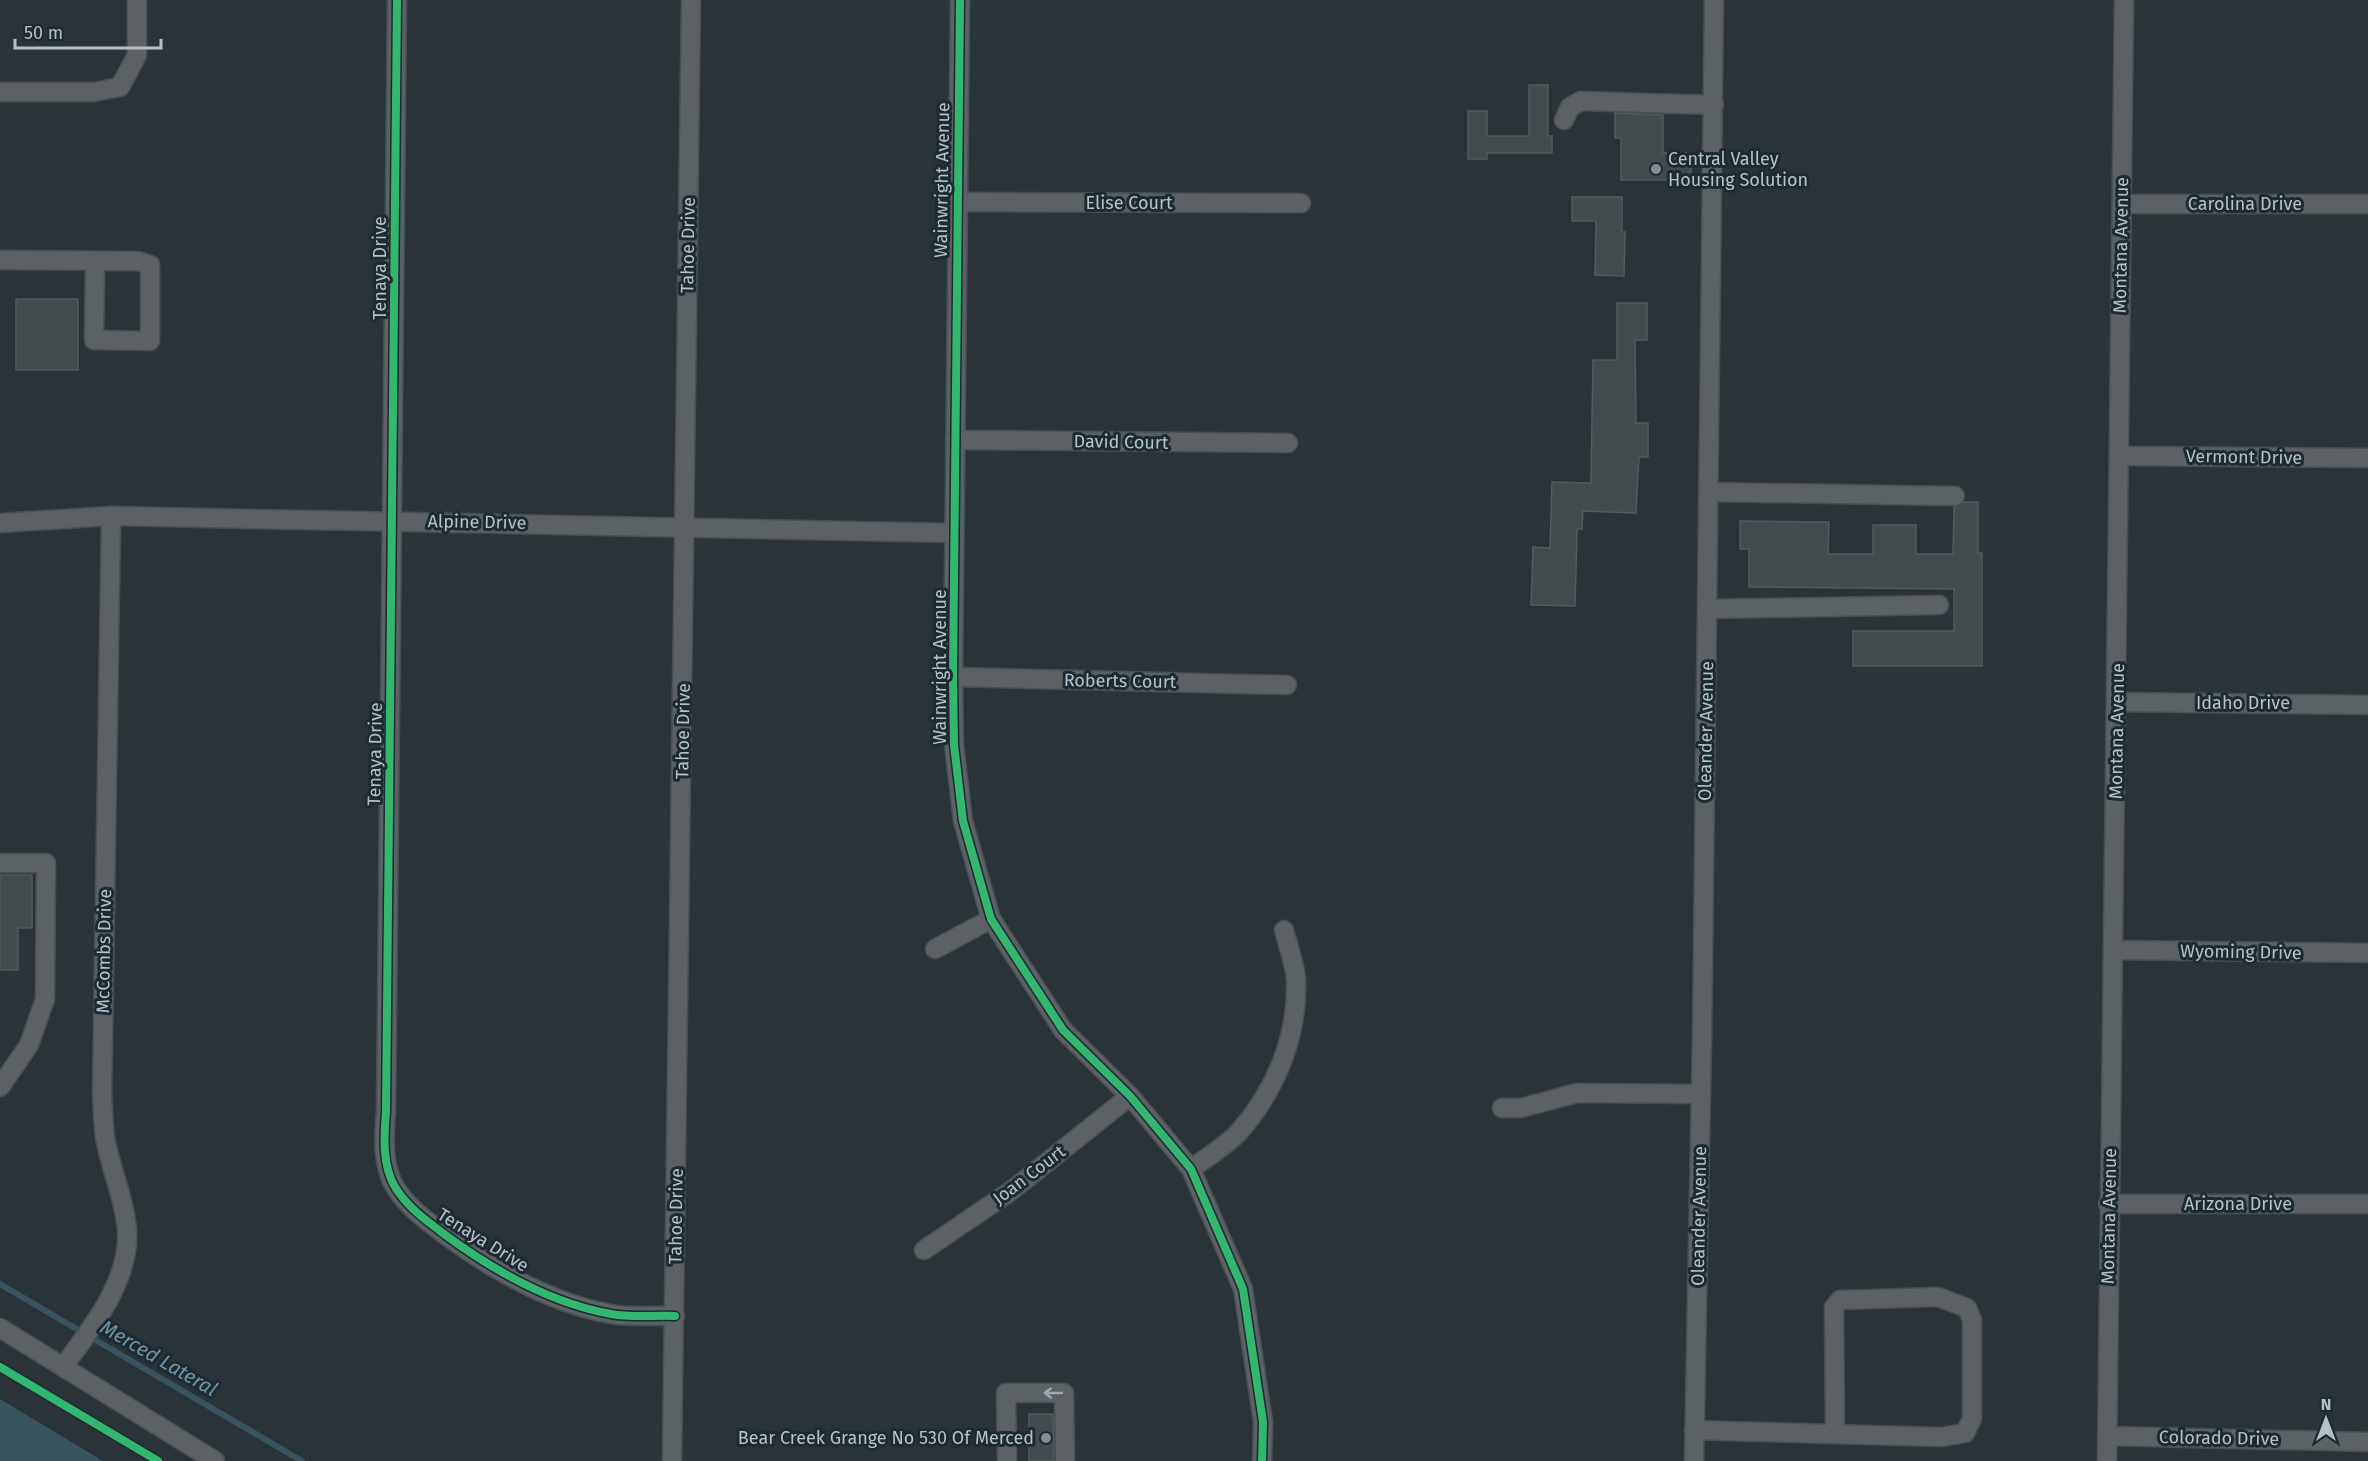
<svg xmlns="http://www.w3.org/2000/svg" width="2368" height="1461" font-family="'Fira Sans',sans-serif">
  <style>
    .water { fill: #39535f }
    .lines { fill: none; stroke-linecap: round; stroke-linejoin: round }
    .stream { stroke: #39535f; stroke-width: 6 }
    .building { fill: #444b4f; stroke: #525b5f; stroke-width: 1.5 }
    .minor-casing { stroke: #484f52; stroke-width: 21 }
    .minor { stroke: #5b6165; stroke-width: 18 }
    .cycleway-casing { stroke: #1e2b32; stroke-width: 11 }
    .cycleway { stroke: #33b770; stroke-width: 8 }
    .oneway { stroke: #9ea9af }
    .poi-dot { fill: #848f95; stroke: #1e2b32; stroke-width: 2 }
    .labels { text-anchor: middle; stroke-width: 6; stroke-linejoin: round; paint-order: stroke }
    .poi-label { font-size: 18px; fill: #b5c1c8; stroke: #1e2b32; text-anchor: start }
    .street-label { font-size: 18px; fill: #b5c1c8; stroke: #1e2b32 }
    .water-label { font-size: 20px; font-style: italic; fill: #7095a5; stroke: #1e2b32 }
  </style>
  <rect width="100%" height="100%" fill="#2a3337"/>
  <path class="water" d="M 0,1399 L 103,1461 L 0,1461 Z"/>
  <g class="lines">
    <path class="stream" d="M 0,1284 L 302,1461"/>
  </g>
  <g class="building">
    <path d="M 1529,85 L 1548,85 L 1548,136 L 1552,136 L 1552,153 L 1487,153 L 1487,159 L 1468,159 L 1468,111 L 1487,111 L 1487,136 L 1529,136 Z"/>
    <path d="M 1615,113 L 1663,115 L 1663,153 L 1691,153 L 1691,180 L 1621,180 L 1621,138 L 1615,138 Z"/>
    <path d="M 1572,197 L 1622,197 L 1622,232 L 1625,232 L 1624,276 L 1595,275 L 1596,221 L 1572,221 Z"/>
    <rect x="16" y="299" width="62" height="71"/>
    <path d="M 1617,303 L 1647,303 L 1647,340 L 1635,340 L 1636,423 L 1648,423 L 1648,457 L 1639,457 L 1636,513 L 1583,511 L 1582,529 L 1577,529 L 1575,606 L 1531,605 L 1533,547 L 1550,548 L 1552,482 L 1591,483 L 1593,360 L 1617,360 Z"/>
    <path d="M 1964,502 L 1978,502 L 1978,553 L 1982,553 L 1982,666 L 1853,666 L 1853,631 L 1954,631 L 1954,589 L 1749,587 L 1749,549 L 1740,549 L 1740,521 L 1829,522 L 1828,554 L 1873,554 L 1873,525 L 1916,525 L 1916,554 L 1953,554 L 1954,507 Z"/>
    <path d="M 0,875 L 32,875 L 32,928 L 18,928 L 18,970 L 0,970 Z"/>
    <path d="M 1029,1414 L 1053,1414 L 1054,1461 L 1029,1461 Z"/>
  </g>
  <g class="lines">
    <g class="minor-casing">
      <g id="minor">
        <path d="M 397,0 L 386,1112 C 384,1136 382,1165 395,1187 C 408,1208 426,1220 444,1234 C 494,1271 550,1303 611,1314 C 632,1318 655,1315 675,1316"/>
        <path d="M 960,0 L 953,677 L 954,745 L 963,821 L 991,919 L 1063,1030 L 1130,1096 L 1191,1169 L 1243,1289 L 1263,1422 L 1262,1461"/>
        <path d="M 0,92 L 94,92 L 120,87 L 137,55 L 137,0"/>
        <path d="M 1564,120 L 1570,107 L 1581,101 L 1714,105"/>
        <path d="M 956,202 L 1301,203"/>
        <path d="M 2122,204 L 2368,204"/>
        <path d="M 0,260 L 138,261 L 150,265 L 150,341 L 94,340 L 95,261"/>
        <path d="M 955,440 L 1288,443"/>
        <path d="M 2119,456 L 2368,458"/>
        <path d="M 1709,492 L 1955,496"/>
        <path d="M 0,523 L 111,516 L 954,533"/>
        <path d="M 1708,609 L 1939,605"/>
        <path d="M 953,677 L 1287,685"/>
        <path d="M 2117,702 L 2368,705"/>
        <path d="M 0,863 L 46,863 L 45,999 L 29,1045 L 0,1087"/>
        <path d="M 935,949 L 991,919"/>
        <path d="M 2113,950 L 2368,953"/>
        <path d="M 1502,1108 L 1521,1108 L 1577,1093 L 1701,1094"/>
        <path d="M 1191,1169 C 1207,1157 1226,1146 1239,1132 C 1276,1090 1298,1036 1296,980 C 1295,964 1288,946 1284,930"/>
        <path d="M 2108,1204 L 2368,1204"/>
        <path d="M 924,1250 L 1011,1191 L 1130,1096"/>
        <path d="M 0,1328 L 215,1461"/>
        <path d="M 63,1367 C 91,1329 130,1281 127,1231 C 125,1199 110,1168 105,1137 C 103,1123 103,1109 102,1095 L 111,516"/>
        <path d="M 1694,1430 L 1941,1437 L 1965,1433 L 1972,1419 L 1972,1320 L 1967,1308 L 1938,1297 L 1840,1300 L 1834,1307 L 1835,1434"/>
        <path d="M 2107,1436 L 2368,1442"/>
        <path d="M 672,1461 L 691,0"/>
        <path d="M 1007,1461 L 1006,1393 L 1064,1393 L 1065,1461"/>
        <path d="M 1694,1461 L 1702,1038 L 1714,0"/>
        <path d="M 2107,1461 L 2124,0"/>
      </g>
    </g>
    <use href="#minor" class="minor"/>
    <g class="cycleway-casing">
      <g id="cycleway">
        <path d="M 397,0 L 386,1112 C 384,1136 382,1165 395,1187 C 408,1208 426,1220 444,1234 C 494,1271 550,1303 611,1314 C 632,1318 655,1315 675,1316"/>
        <path d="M 960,0 L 953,677 L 954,745 L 963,821 L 991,919 L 1063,1030 L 1130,1096 L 1191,1169 L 1243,1289 L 1263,1422 L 1262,1461"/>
        <path d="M 0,1367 L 158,1461"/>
      </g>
    </g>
    <use href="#cycleway" class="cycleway"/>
  </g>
  <defs><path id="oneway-shaft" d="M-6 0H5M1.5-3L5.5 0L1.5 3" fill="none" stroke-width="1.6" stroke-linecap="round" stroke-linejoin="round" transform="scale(1.5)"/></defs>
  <use class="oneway" href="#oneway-shaft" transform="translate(1053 1393) rotate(-180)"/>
  <g class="poi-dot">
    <circle cx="1656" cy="169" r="6"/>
    <circle cx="1046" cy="1438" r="6"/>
  </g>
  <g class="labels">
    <g class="poi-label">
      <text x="1668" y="165">Central Valley<tspan x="1668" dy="21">Housing Solution</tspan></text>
      <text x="1034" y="1444" text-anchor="end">Bear Creek Grange No 530 Of Merced</text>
    </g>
    <g class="street-label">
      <text transform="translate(942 180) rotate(-89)" y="6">Wainwright Avenue</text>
      <text x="1129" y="209">Elise Court</text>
      <text x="2245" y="210">Carolina Drive</text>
      <text transform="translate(688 245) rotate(-89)" y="6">Tahoe Drive</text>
      <text transform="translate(2121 245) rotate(-89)" y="6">Montana Avenue</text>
      <text transform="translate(380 268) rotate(-90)" y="6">Tenaya Drive</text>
      <text transform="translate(1121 442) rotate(1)" y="6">David Court</text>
      <text transform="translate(2244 457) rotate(1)" y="6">Vermont Drive</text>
      <text transform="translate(477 522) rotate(1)" y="6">Alpine Drive</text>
      <text transform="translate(940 667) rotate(-90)" y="6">Wainwright Avenue</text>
      <text transform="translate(1120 681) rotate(1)" y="6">Roberts Court</text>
      <text x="2243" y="709">Idaho Drive</text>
      <text transform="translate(683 731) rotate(-89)" y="6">Tahoe Drive</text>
      <text transform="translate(1706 731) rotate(-89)" y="6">Oleander Avenue</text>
      <text transform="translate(2117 731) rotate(-89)" y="6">Montana Avenue</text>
      <text transform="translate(375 754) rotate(-89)" y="6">Tenaya Drive</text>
      <text transform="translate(104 951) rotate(-89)" y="6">McCombs Drive</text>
      <text transform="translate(2241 952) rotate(1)" y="6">Wyoming Drive</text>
      <text transform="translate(1029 1175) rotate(-37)" y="6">Joan Court</text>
      <text x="2238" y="1210">Arizona Drive</text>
      <text transform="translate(676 1216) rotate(-89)" y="6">Tahoe Drive</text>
      <text transform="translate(1699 1216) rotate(-89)" y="6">Oleander Avenue</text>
      <text transform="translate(2109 1216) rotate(-89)" y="6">Montana Avenue</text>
      <text transform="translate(483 1240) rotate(32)" y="6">Tenaya Drive</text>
      <text transform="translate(2219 1438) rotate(1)" y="6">Colorado Drive</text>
    </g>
    <g class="water-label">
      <text transform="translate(159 1358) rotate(30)" y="7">Merced Lateral</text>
    </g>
  </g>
  <g transform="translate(2326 1419)" stroke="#1e2b32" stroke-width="4.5" paint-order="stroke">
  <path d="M0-4.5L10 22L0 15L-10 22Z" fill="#b5c1c8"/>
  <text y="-9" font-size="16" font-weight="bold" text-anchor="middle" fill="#b5c1c8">N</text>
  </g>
  <path d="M15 39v9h146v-9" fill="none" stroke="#b5c1c8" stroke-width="3"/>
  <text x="24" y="39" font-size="18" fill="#b5c1c8" stroke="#1e2b32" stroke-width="4.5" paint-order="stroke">50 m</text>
</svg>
